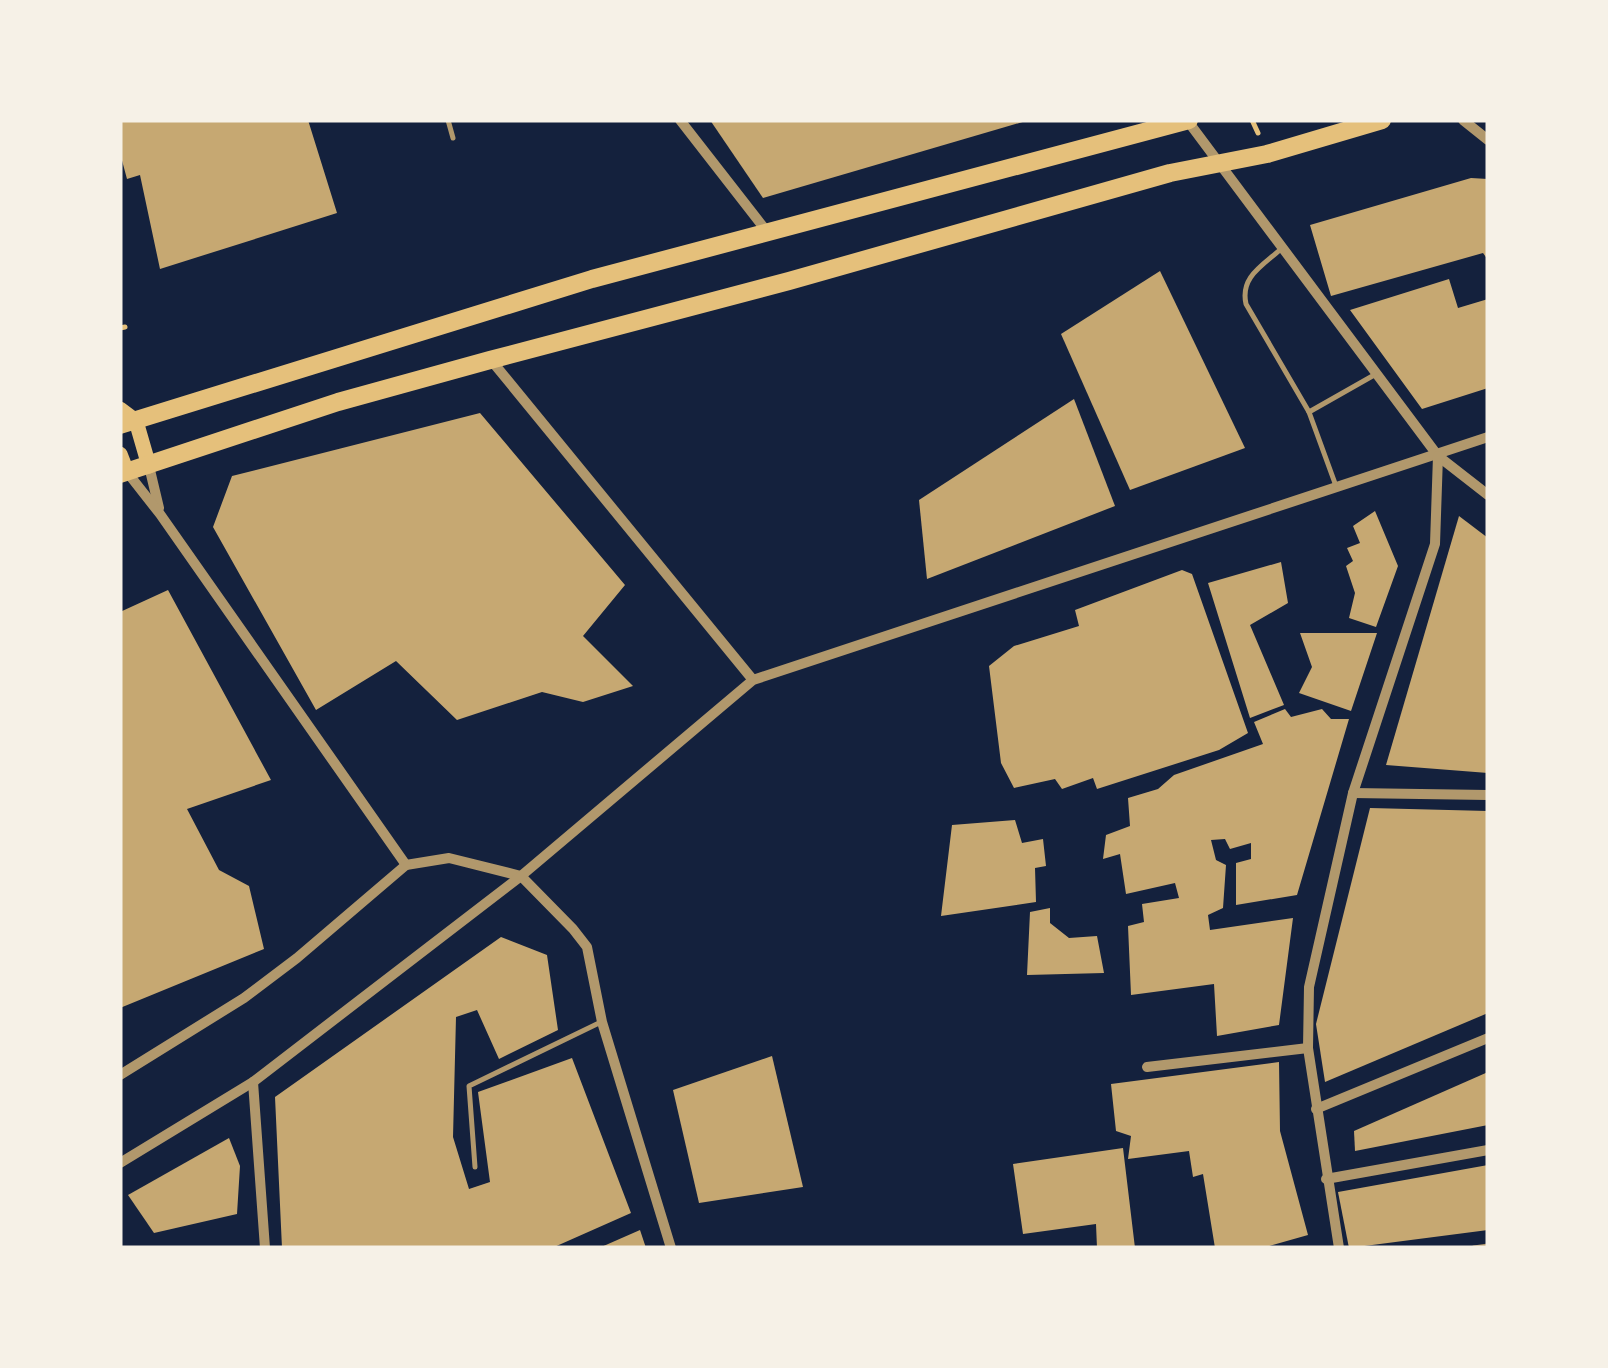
<svg xmlns="http://www.w3.org/2000/svg" width="1608" height="1368" font-family="'Space Grotesk',sans-serif">
  <style>
    .building { fill: #c6a872 }
    .lines { fill: none; stroke-linecap: round; stroke-linejoin: round }
    .path { stroke: #e5c07b; stroke-width: 5 }
    .service { stroke: #b1986c; stroke-width: 5 }
    .minor { stroke: #b1986c; stroke-width: 10 }
    .secondary { stroke: #e5c07b; stroke-width: 15 }
    .primary { stroke: #e5c07b; stroke-width: 18 }
  </style>
  <rect width="100%" height="100%" fill="#14213d"/>
  <g class="building">
    <path d="M 120,120 L 308,120 L 337,213 L 160,269 L 140,175 L 127,179 L 120,153 Z"/>
    <path d="M 710,120 L 1026,120 L 1026,121 L 763,198 Z"/>
    <path d="M 1471,178 L 1488,179 L 1488,260 L 1483,253 L 1331,296 L 1310,225 Z"/>
    <path d="M 1160,271 L 1245,448 L 1130,490 L 1061,334 Z"/>
    <path d="M 1449,279 L 1458,308 L 1488,299 L 1488,388 L 1422,409 L 1350,310 Z"/>
    <path d="M 1074,399 L 1115,506 L 927,579 L 919,500 Z"/>
    <path d="M 480,413 L 625,585 L 583,636 L 633,686 L 583,702 L 542,692 L 457,720 L 396,661 L 316,710 L 213,527 L 232,476 Z"/>
    <path d="M 1375,511 L 1398,566 L 1376,627 L 1349,618 L 1355,593 L 1346,566 L 1353,561 L 1347,548 L 1360,543 L 1353,526 Z"/>
    <path d="M 1459,516 L 1488,538 L 1488,773 L 1386,765 Z"/>
    <path d="M 1281,562 L 1288,603 L 1250,625 L 1284,705 L 1250,718 L 1208,583 Z"/>
    <path d="M 1182,570 L 1192,574 L 1248,733 L 1219,750 L 1097,789 L 1093,778 L 1062,789 L 1055,779 L 1014,788 L 1001,763 L 989,666 L 1014,646 L 1079,626 L 1075,610 Z"/>
    <path d="M 168,590 L 271,780 L 187,809 L 219,870 L 249,886 L 264,949 L 120,1008 L 120,612 Z"/>
    <path d="M 1300,633 L 1377,633 L 1351,711 L 1299,693 L 1312,667 Z"/>
    <path d="M 1285,709 L 1291,717 L 1322,709 L 1331,719 L 1349,719 L 1297,895 L 1236,905 L 1236,863 L 1251,859 L 1251,843 L 1230,849 L 1225,839 L 1211,840 L 1216,860 L 1226,865 L 1223,908 L 1208,915 L 1210,930 L 1293,918 L 1279,1025 L 1217,1036 L 1214,984 L 1131,995 L 1128,926 L 1144,922 L 1142,904 L 1179,898 L 1175,883 L 1126,894 L 1120,854 L 1103,859 L 1106,835 L 1130,826 L 1128,798 L 1158,789 L 1174,775 L 1263,744 L 1254,722 Z"/>
    <path d="M 1370,808 L 1488,811 L 1488,1013 L 1325,1082 L 1316,1024 Z"/>
    <path d="M 1015,820 L 1022,843 L 1043,839 L 1046,866 L 1035,868 L 1036,902 L 941,916 L 952,825 Z"/>
    <path d="M 1050,908 L 1050,923 L 1069,938 L 1097,936 L 1104,973 L 1027,975 L 1030,912 Z"/>
    <path d="M 501,937 L 547,955 L 558,1030 L 499,1059 L 477,1010 L 456,1017 L 453,1137 L 469,1189 L 490,1182 L 478,1092 L 572,1058 L 631,1213 L 552,1248 L 282,1248 L 275,1097 Z"/>
    <path d="M 772,1056 L 803,1187 L 699,1203 L 673,1090 Z"/>
    <path d="M 1279,1062 L 1280,1131 L 1308,1235 L 1262,1248 L 1215,1248 L 1203,1174 L 1193,1177 L 1189,1151 L 1128,1159 L 1131,1136 L 1116,1131 L 1111,1084 Z"/>
    <path d="M 1488,1072 L 1488,1125 L 1355,1151 L 1354,1131 Z"/>
    <path d="M 229,1138 L 240,1166 L 237,1214 L 154,1233 L 128,1195 Z"/>
    <path d="M 1123,1148 L 1135,1248 L 1097,1248 L 1096,1224 L 1023,1234 L 1013,1164 Z"/>
    <path d="M 1488,1165 L 1488,1230 L 1349,1248 L 1338,1192 Z"/>
    <path d="M 640,1230 L 646,1248 L 599,1248 Z"/>
  </g>
  <g class="lines">
    <g class="path">
      <path d="M 1252,120 L 1258,133"/>
      <path d="M 120,328 L 125,327"/>
    </g>
    <g class="service">
      <path d="M 448,120 L 453,138"/>
      <path d="M 1281,249 C 1262,266 1240,277 1246,304 L 1309,412 L 1336,486"/>
      <path d="M 1309,412 L 1376,374"/>
      <path d="M 475,1167 L 469,1086 L 599,1023"/>
      <path d="M 1474,1248 L 1488,1246"/>
    </g>
    <g class="minor">
      <path d="M 680,120 L 768,233"/>
      <path d="M 1187,120 L 1438,456 L 1488,495"/>
      <path d="M 1463,120 L 1488,140"/>
      <path d="M 491,360 L 753,680"/>
      <path d="M 149,466 L 159,508"/>
      <path d="M 127,472 L 160,514 L 406,865 L 449,858 L 521,876"/>
      <path d="M 1353,793 L 1488,795"/>
      <path d="M 521,876 L 573,929 L 587,947 L 602,1022 L 671,1248"/>
      <path d="M 1147,1067 L 1308,1048"/>
      <path d="M 120,1075 L 244,998 L 297,958 L 406,865"/>
      <path d="M 253,1082 L 265,1248"/>
      <path d="M 1316,1109 L 1488,1038"/>
      <path d="M 120,1163 L 253,1082 L 521,876 L 753,680 L 1488,437"/>
      <path d="M 1326,1179 L 1488,1150"/>
      <path d="M 1339,1248 L 1308,1048 L 1309,987 L 1353,793 L 1435,544 L 1438,456"/>
    </g>
    <g class="secondary">
      <path d="M 120,409 L 136,421 L 149,466"/>
      <path d="M 120,454 L 127,472"/>
    </g>
    <g class="primary">
      <path d="M 120,425 L 592,279 L 1189,120"/>
      <path d="M 120,474 L 338,402 L 490,360 L 789,281 L 1170,173 L 1267,154 L 1382,120"/>
    </g>
  </g>
  <rect width="1608" height="1368" fill="none" stroke="#f6f1e7" stroke-width="245"/>
</svg>
